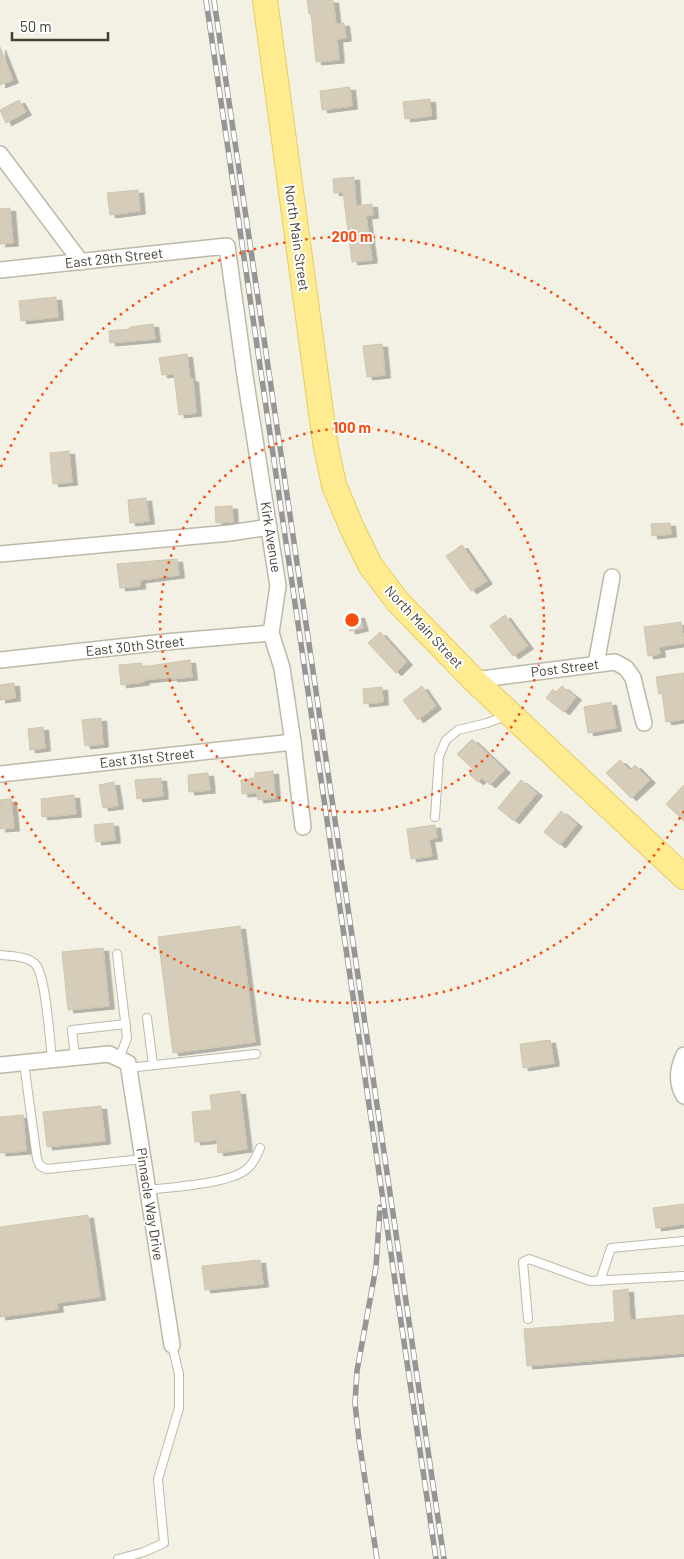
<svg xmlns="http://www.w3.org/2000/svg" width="684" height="1559" font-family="Barlow,sans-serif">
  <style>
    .building { fill: #d5cdba; stroke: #cfc6ad; filter: url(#shadow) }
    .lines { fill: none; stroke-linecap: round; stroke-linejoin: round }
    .lane-casing { stroke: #beb9a7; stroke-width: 10 }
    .street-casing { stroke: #beb9a7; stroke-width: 18 }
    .primary-casing { stroke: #e6cd5f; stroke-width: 26 }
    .lane { stroke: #fff; stroke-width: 8 }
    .street { stroke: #fff; stroke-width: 15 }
    .primary { stroke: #ffec91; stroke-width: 24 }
    .rail-casing { stroke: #959595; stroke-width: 5.5 }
    .rail { stroke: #fff; stroke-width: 4; stroke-dasharray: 11; stroke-linecap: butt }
    .ring { fill: none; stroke: #f64e11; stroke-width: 2.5; stroke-dasharray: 2.5 5 }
    .labels { text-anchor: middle; stroke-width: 4; stroke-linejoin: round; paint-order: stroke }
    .street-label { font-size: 14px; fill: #454034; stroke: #fff }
    .centre { fill: #f64e11; stroke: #fff; stroke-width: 2.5 }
    .ring-label { font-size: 15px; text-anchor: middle; font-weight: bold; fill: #f64e11; stroke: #fff; stroke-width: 4; stroke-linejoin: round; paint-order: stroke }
  </style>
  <defs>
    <filter id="shadow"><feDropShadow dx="5.5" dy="3" stdDeviation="0" flood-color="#0004"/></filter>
  </defs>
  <rect width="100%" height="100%" fill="#f3f0e4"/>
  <g class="building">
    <path d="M 307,0 L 333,0 L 336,24 L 344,23 L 346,38 L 337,39 L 339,60 L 316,62 L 311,14 L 309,14 Z"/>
    <path d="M 0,47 L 13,80 L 0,85 Z"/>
    <path d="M 350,87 L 352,106 L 322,110 L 320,91 Z"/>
    <path d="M 430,99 L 431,116 L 405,119 L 403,102 Z"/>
    <path d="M 19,100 L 26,112 L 6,123 L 0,110 Z"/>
    <path d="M 354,177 L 356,206 L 372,204 L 373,215 L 366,216 L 372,260 L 352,262 L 343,192 L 334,193 L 333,179 Z"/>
    <path d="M 138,190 L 140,211 L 110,215 L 107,193 Z"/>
    <path d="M 10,208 L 13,243 L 0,244 L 0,209 Z"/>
    <path d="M 56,297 L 58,317 L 21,321 L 19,301 Z"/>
    <path d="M 153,324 L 155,339 L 110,343 L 109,331 L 130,329 L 130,327 Z"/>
    <path d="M 382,344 L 385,375 L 367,377 L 363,346 Z"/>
    <path d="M 187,354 L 190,379 L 193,379 L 196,413 L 179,415 L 174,374 L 162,375 L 159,358 Z"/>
    <path d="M 69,451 L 72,482 L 53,484 L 50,453 Z"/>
    <path d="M 146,498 L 149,521 L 130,523 L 128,500 Z"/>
    <path d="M 232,506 L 233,522 L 216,523 L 215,507 Z"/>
    <path d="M 670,523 L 671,534 L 652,536 L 651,524 Z"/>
    <path d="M 462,545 L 487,581 L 471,591 L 446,556 Z"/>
    <path d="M 177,559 L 179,575 L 140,580 L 140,586 L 120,588 L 117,564 Z"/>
    <path d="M 359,615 L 363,628 L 350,631 L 346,618 Z"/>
    <path d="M 505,615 L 528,646 L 513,656 L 490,626 Z"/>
    <path d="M 681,622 L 684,643 L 659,647 L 660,654 L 648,656 L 644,627 Z"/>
    <path d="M 380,632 L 407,662 L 396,673 L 368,643 Z"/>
    <path d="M 190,660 L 192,677 L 172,679 L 172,677 L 144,680 L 144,682 L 121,685 L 119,665 L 142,663 L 142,667 Z"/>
    <path d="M 684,673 L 684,719 L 666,722 L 662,693 L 659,694 L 656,677 Z"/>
    <path d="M 14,683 L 15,698 L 0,700 L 0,685 Z"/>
    <path d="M 422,686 L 436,706 L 418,720 L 403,700 Z"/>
    <path d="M 562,686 L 576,697 L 564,712 L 546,698 L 553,689 L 556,692 Z"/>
    <path d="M 382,687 L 383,702 L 364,704 L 363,689 Z"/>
    <path d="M 611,702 L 616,728 L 588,733 L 584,707 Z"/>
    <path d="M 101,718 L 103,744 L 85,746 L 82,720 Z"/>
    <path d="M 43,727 L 45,748 L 30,750 L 28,729 Z"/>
    <path d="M 472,739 L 505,770 L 490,785 L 482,778 L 478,782 L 469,774 L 474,770 L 457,754 Z"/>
    <path d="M 620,760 L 630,770 L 635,765 L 650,780 L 631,798 L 606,773 Z"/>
    <path d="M 273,771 L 275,798 L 258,800 L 257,793 L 242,794 L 241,780 L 255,778 L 255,773 Z"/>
    <path d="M 208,773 L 210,790 L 189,792 L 188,775 Z"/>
    <path d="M 161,778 L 163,796 L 137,799 L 135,780 Z"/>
    <path d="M 521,780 L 537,793 L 514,821 L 498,808 Z"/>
    <path d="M 114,782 L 118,806 L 103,808 L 99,785 Z"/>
    <path d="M 684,785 L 684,821 L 666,804 Z"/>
    <path d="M 74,795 L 76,814 L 42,817 L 41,799 Z"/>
    <path d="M 11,799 L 14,828 L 0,829 L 0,800 Z"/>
    <path d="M 561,811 L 577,824 L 560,845 L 544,832 Z"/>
    <path d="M 113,823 L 115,840 L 96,842 L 94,825 Z"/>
    <path d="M 435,825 L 437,838 L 429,839 L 432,856 L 411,859 L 407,829 Z"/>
    <path d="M 240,926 L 255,1042 L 173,1053 L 158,937 Z"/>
    <path d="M 103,948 L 109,1006 L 68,1010 L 62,952 Z"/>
    <path d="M 550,1040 L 554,1063 L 523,1068 L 520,1044 Z"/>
    <path d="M 240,1091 L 247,1149 L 218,1153 L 217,1140 L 195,1142 L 192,1112 L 212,1110 L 210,1095 Z"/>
    <path d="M 101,1106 L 105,1141 L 47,1147 L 43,1112 Z"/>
    <path d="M 23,1115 L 26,1151 L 0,1153 L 0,1117 Z"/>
    <path d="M 684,1204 L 684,1224 L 656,1228 L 653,1208 Z"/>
    <path d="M 88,1215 L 100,1297 L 57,1303 L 58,1309 L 0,1317 L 0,1227 Z"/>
    <path d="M 260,1260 L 263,1284 L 205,1290 L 202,1266 Z"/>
    <path d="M 628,1289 L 630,1320 L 684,1315 L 684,1353 L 527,1366 L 524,1329 L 615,1322 L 613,1291 Z"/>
  </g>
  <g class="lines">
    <g class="lane-casing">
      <g id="lane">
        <path d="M 435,817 L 439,756 L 446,740 L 458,730 L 487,723 L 506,716"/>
        <path d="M 117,954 L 127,1038 L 119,1059"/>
        <path d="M 0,955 C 11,956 29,956 36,965 C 46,977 50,1042 52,1060"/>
        <path d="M 147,1018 L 153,1065"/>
        <path d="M 75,1057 L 72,1030 L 126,1024"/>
        <path d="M 24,1063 L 37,1159 L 40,1166 L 47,1169 L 143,1159"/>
        <path d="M 128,1068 L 256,1054"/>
        <path d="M 147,1190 C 171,1187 232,1184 248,1168 C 254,1163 257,1155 260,1148"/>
        <path d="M 600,1281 L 611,1248 L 684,1241"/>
        <path d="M 528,1319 L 523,1262 L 529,1259 L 590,1281 L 684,1276"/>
        <path d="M 118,1559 L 144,1552 L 164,1543 L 158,1479 L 179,1408 L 179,1374 L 172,1345"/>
      </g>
    </g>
    <g class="street-casing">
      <g id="street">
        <path d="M 0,154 L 81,262"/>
        <path d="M 0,270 L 227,246 L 246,383 L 278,586 L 271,633 L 282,668 L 293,742 L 303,827"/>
        <path d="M 0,554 L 230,533 L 269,527"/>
        <path d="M 0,660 L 165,642 L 271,633"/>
        <path d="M 596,664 L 612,577"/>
        <path d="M 474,680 L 615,662 L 626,668 L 633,678 L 644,723"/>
        <path d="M 0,774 L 293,742"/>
        <path d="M 684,1055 C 678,1068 676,1083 684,1096"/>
        <path d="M 0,1065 L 109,1054 L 128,1063 L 172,1345"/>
      </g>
    </g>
    <g class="primary-casing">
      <path id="primary" d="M 265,0 L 325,442 L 334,485 L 352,528 L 370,565 L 398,602 L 474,680 L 684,877"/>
    </g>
    <use href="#lane" class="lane"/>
    <use href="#street" class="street"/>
    <use href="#primary" class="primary"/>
    <g class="rail-casing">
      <g id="rail">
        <path d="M 206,0 L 436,1559"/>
        <path d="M 214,0 L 444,1559"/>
        <path d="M 377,1559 L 359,1440 L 355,1403 L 357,1371 L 376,1267 L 380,1207"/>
      </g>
    </g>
    <use href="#rail" class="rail"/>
  </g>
  <g class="ring">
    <circle cx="352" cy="620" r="192"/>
    <path d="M684 811A383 383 0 0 1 1 773M1 467A383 383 0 0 1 684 428"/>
  </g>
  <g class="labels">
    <g class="street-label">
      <text transform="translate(297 238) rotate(82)" y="5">North Main Street</text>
      <text transform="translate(114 258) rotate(-6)" y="5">East 29th Street</text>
      <text transform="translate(271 537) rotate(81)" y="5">Kirk Avenue</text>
      <text transform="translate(424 627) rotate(47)" y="5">North Main Street</text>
      <text transform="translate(135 646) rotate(-6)" y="5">East 30th Street</text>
      <text transform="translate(565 668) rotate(-7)" y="5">Post Street</text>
      <text transform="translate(147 758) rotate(-6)" y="5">East 31st Street</text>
      <text transform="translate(150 1204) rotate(81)" y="5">Pinnacle Way Drive</text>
    </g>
  </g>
  <circle cx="352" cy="620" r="8" class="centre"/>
  <g class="ring-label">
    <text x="352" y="242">200 m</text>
    <text x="352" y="433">100 m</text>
  </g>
  <path d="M12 32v8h96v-8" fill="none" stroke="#454034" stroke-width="2.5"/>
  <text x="20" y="32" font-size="15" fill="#454034" stroke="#ffffff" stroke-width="4" paint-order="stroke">50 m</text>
</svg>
